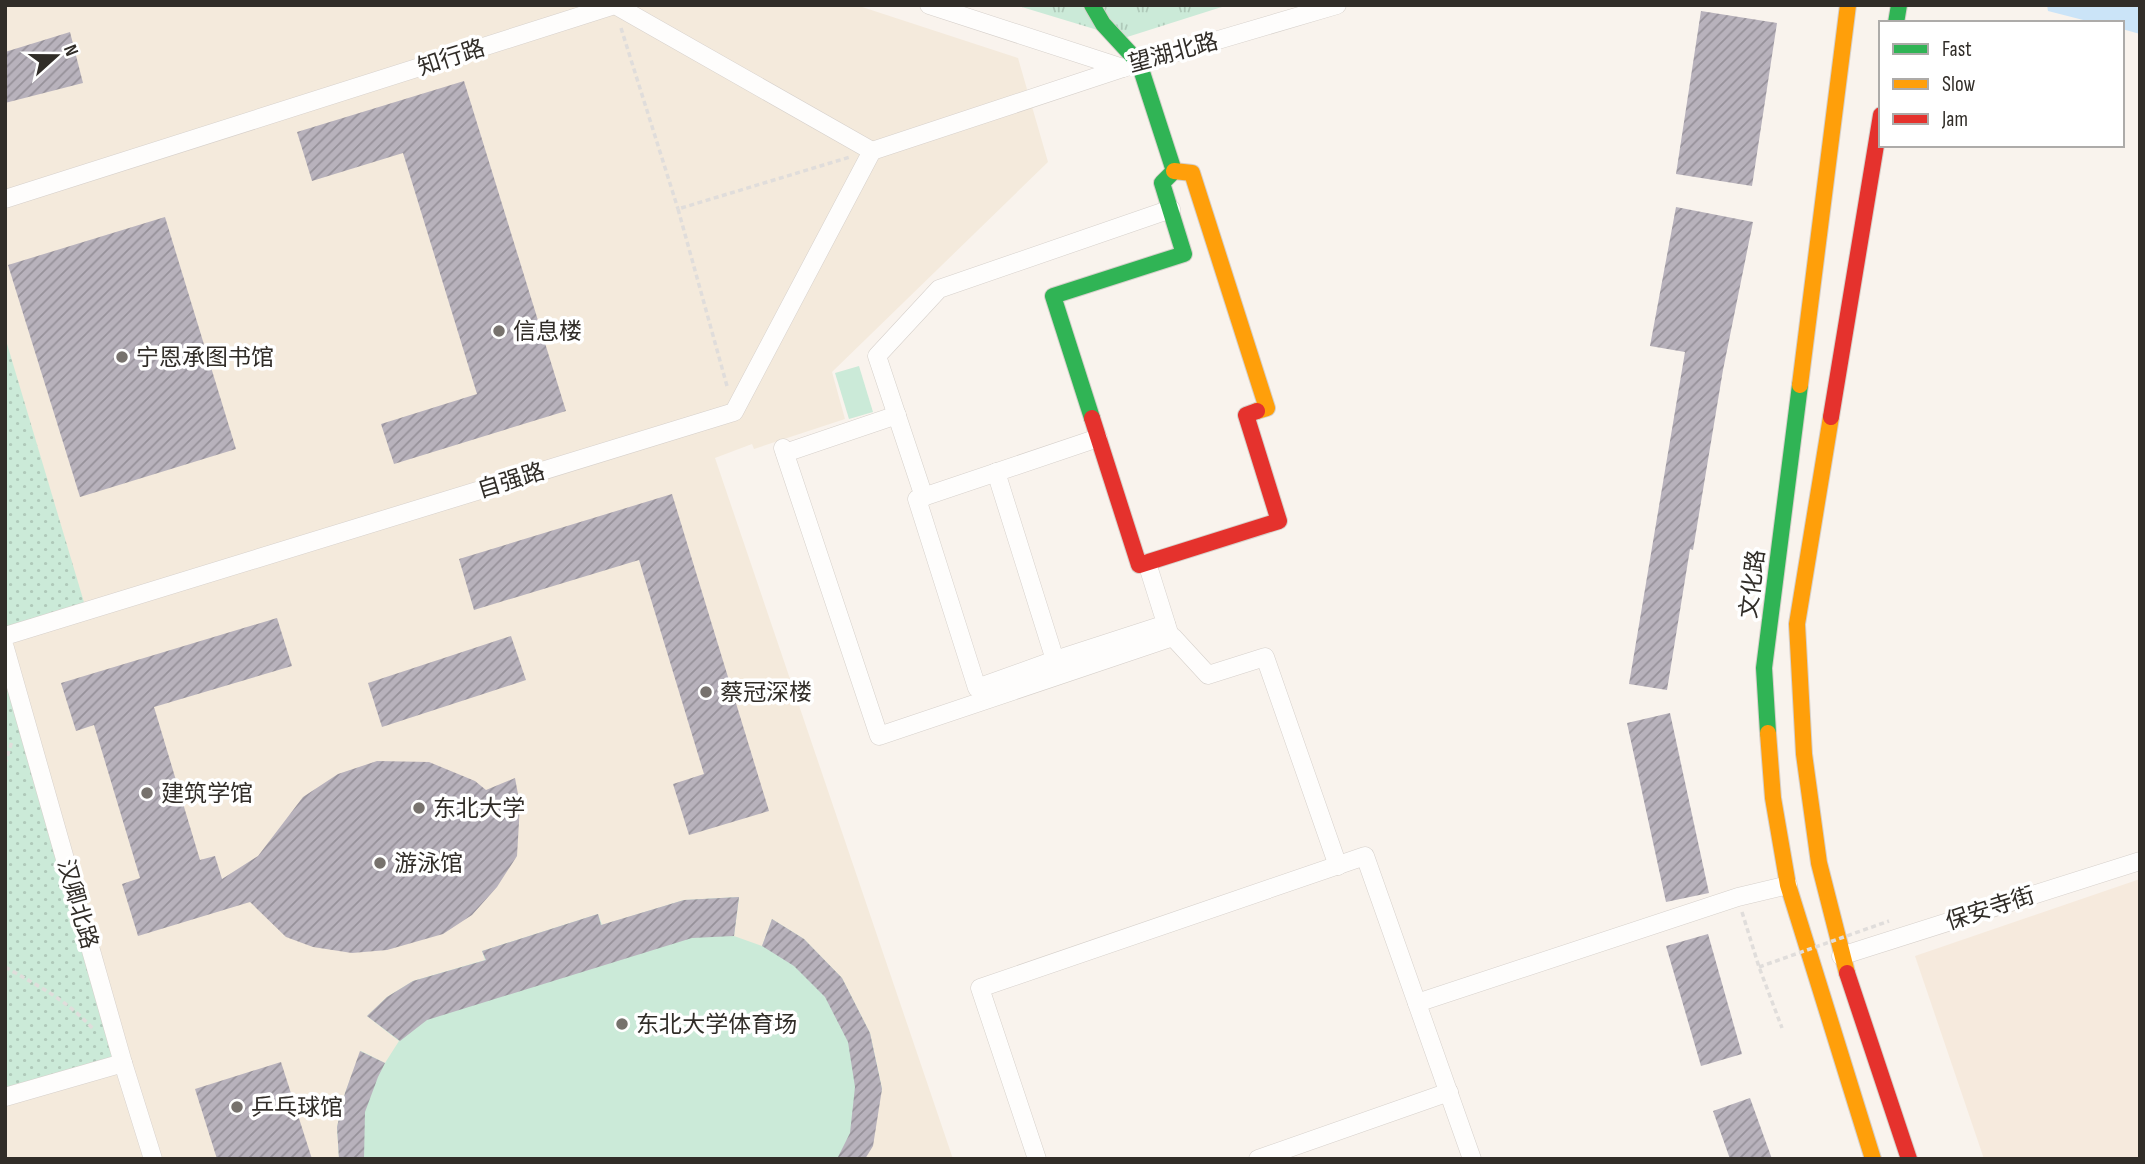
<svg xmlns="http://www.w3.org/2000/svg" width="2145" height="1164" font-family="'Sofia Sans Condensed','Noto Sans SC',sans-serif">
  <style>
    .commercial { fill: #f4eadc }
    .built { fill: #f6eadd }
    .grass { fill: url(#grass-dots) }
    .park { fill: url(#park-tufts) }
    .garden { fill: #cbead8 }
    .water { fill: #cbe4f8 }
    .building { fill: url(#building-hatch) }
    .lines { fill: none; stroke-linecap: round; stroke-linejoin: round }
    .street-casing { stroke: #d6d0cb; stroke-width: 19 }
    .fast-casing { stroke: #d6d0cb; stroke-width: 18 }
    .slow-casing { stroke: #d6d0cb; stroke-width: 18 }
    .jam-casing { stroke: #d6d0cb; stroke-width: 18 }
    .path { stroke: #e0dddb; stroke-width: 3.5; stroke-dasharray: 5 3.5; stroke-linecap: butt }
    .street { stroke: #fefdfc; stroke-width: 18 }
    .fast { stroke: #30b455; stroke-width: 16 }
    .slow { stroke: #ff9f0a; stroke-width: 16 }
    .jam { stroke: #e5322d; stroke-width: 16 }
    .path-bridge { stroke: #e0dddb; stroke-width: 3.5; stroke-dasharray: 5 3.5; stroke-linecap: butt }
    .poi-dot { fill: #77726d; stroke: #fff; stroke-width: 2.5 }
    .labels { text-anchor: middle; stroke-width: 7; stroke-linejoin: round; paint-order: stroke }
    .street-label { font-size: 23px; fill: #312d28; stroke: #fff }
    .poi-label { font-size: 23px; fill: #312d28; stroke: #fff; text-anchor: start }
  </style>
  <defs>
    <pattern id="grass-dots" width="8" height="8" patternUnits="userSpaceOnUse" patternTransform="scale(1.75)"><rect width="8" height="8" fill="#cbead8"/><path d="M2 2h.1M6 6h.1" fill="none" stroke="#afc9b9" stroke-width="1.8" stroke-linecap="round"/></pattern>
    <pattern id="park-tufts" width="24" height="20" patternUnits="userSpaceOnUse" patternTransform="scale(1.75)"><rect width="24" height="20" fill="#cbead8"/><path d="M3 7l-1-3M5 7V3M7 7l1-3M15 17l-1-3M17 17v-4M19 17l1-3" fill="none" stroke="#afc9b9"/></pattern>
    <pattern id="building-hatch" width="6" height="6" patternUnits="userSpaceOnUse" patternTransform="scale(1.75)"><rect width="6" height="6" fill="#b8b2bc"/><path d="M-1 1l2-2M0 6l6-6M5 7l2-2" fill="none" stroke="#969199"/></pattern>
  </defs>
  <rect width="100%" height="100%" fill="#f9f3ed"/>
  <path class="commercial" d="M 5,5 L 856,5 L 1018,58 L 1048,162 L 832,372 L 845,419 L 754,449 L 752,444 L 715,458 L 953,1159 L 5,1159 Z"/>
  <path class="built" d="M 2140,879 L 2140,1159 L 1984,1159 L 1915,956 Z"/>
  <g class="grass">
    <path d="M 5,337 L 86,609 L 5,636 Z"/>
    <path d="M 5,648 L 123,1063 L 5,1097 Z"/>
  </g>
  <path class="park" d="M 1015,5 L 1228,5 L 1124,38 Z"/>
  <g class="garden">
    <path d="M 859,366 L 873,412 L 849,419 L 835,373 Z"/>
    <path d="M 739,897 L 734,936 L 762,946 L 772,919 L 804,939 L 842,978 L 870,1033 L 882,1089 L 865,1159 L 339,1159 L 337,1127 L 345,1093 L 361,1051 L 385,1063 L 399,1041 L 367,1016 L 387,997 L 413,981 L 485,960 L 482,951 L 598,914 L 602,925 L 684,900 Z"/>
  </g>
  <path class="water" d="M 2047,5 L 2140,5 L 2140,34 L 2122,29 L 2122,23 L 2095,23 L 2048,11 Z"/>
  <g class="building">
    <path d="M 1701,11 L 1777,23 L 1752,186 L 1676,174 Z"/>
    <path d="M 70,32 L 83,83 L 5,103 L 5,52 Z"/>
    <path d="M 464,81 L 566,411 L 394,464 L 381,424 L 477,394 L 403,153 L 312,181 L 297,132 Z"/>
    <path d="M 1676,207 L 1753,222 L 1723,370 L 1693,550 L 1690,549 L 1667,690 L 1629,684 L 1685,352 L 1650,346 Z"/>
    <path d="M 165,217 L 236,449 L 80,497 L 8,265 Z"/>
    <path d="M 672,494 L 769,811 L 689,835 L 673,784 L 704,774 L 639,560 L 474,610 L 459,559 Z"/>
    <path d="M 277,618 L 292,666 L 154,707 L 200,860 L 215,856 L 222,879 L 258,856 L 303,797 L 338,774 L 377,761 L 429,762 L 475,781 L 486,790 L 515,778 L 520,805 L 517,856 L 497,887 L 472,915 L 443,934 L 387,950 L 352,953 L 313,947 L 286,937 L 250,902 L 138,936 L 122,884 L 140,878 L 94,725 L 76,731 L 61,683 Z"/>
    <path d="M 511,636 L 526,680 L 382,727 L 368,683 Z"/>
    <path d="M 1670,713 L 1709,893 L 1666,902 L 1627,723 Z"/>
    <path d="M 739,897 L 734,936 L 692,938 L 427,1020 L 400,1041 L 367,1016 L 387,997 L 413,981 L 486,960 L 482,951 L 598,914 L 601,925 L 684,900 Z"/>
    <path d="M 772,919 L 804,939 L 842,978 L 870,1033 L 882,1089 L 873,1146 L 865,1159 L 837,1159 L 850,1133 L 855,1087 L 848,1042 L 825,997 L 794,966 L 762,946 Z"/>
    <path d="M 1708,934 L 1742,1054 L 1701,1066 L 1666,946 Z"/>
    <path d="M 360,1051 L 385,1063 L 378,1077 L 365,1112 L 364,1159 L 339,1159 L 337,1127 L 345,1093 Z"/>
    <path d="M 281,1062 L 312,1159 L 217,1159 L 195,1089 Z"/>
    <path d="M 1750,1098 L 1772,1159 L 1730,1159 L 1713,1111 Z"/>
  </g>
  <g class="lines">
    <g class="street-casing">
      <g id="street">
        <path d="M 929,5 L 1123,68 L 1337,5"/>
        <path d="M 872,151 L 1123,68"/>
        <path d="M 5,199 L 615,5 L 872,151"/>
        <path d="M 783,448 L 879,736 L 1173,637 L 1208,675 L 1265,657 L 1338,866"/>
        <path d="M 785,453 L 897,415"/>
        <path d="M 996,472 L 1055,660 L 1166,624"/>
        <path d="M 924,497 L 877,356 L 939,289 L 1171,209"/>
        <path d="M 1147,563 L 1169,633"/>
        <path d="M 5,636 L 734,412 L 872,151"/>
        <path d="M 5,648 L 123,1063 L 153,1159"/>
        <path d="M 1055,660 L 977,688 L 917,499 L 1098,438"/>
        <path d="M 1841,956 L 2140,861"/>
        <path d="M 1417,1003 L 1738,897 L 1788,885"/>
        <path d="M 5,1097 L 123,1063"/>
        <path d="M 1037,1159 L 980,988 L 1365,856 L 1472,1159"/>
        <path d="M 1258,1159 L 1449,1092"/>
      </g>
    </g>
    <g class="fast-casing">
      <g id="fast">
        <path d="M 1896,23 L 1899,5"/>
        <path d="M 1092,418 L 1053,296 L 1184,254 L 1162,183 L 1174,171 L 1139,63 L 1103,24 L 1092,5"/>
        <path d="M 1768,733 L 1764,668 L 1800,385"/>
      </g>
    </g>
    <g class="slow-casing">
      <g id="slow">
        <path d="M 1174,171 L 1192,173 L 1267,408 L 1257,411"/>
        <path d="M 1800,385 L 1848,5"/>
        <path d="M 1831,417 L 1797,624 L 1804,754 L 1819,863 L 1847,973"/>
        <path d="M 1768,733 L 1773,798 L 1788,885 L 1873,1159"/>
      </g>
    </g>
    <g class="jam-casing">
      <g id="jam">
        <path d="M 1831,417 L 1881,115"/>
        <path d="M 1092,418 L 1139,565 L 1279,521 L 1246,415 L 1257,411"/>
        <path d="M 1847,973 L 1909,1159"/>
      </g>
    </g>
    <g class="path">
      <path d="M 621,28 L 678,209"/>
      <path d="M 727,386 L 678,209 L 850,157"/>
      <path d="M 5,764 L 12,741"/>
      <path d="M 1742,912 L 1759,967 L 1782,1028"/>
      <path d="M 5,967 C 40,987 67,1000 94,1030"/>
    </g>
    <use href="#street" class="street"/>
    <use href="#fast" class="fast"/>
    <use href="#slow" class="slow"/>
    <use href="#jam" class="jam"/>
    <path class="path-bridge" d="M 1759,967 L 1889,921"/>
  </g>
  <g class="poi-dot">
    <circle cx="499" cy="331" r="7"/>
    <circle cx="122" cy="357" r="7"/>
    <circle cx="706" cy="692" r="7"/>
    <circle cx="147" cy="793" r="7"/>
    <circle cx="419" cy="808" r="7"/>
    <circle cx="380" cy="863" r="7"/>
    <circle cx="622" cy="1024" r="7"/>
    <circle cx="237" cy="1107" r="7"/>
  </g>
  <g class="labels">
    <g class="street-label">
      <text transform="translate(1173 52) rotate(-15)" y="8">望湖北路</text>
      <text transform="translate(451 57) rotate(-18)" y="8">知行路</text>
      <text transform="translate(511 480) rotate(-17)" y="8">自强路</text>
      <text transform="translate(1752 584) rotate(-83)" y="8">文化路</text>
      <text transform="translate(78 904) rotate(74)" y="8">汉卿北路</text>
      <text transform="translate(1990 908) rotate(-18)" y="8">保安寺街</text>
    </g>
    <g class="poi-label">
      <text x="513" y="339">信息楼</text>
      <text x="136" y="365">宁恩承图书馆</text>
      <text x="720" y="700">蔡冠深楼</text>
      <text x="161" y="801">建筑学馆</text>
      <text x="433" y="816">东北大学</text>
      <text x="394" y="871">游泳馆</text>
      <text x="636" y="1032">东北大学体育场</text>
      <text x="251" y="1115">乒乓球馆</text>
    </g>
  </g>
  <rect width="2145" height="1164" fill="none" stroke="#312d28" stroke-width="14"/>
  <rect x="1879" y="21" width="245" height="126" fill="#ffffff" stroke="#adaba9" stroke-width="2"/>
  <rect x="1893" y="44" width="35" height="10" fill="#30b455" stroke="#adaba9" stroke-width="2"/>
  <text x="1942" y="56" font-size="21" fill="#312d28">Fast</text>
  <rect x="1893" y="79" width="35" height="10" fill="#ff9f0a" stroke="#adaba9" stroke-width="2"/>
  <text x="1942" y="91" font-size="21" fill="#312d28">Slow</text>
  <rect x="1893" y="114" width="35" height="10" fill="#e5322d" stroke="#adaba9" stroke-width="2"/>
  <text x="1942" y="126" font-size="21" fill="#312d28">Jam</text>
  <g transform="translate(56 56) rotate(69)" stroke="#ffffff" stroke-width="5" paint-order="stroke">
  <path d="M0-5L12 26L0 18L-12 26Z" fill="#312d28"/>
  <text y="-10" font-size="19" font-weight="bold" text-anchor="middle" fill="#312d28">N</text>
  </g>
</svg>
